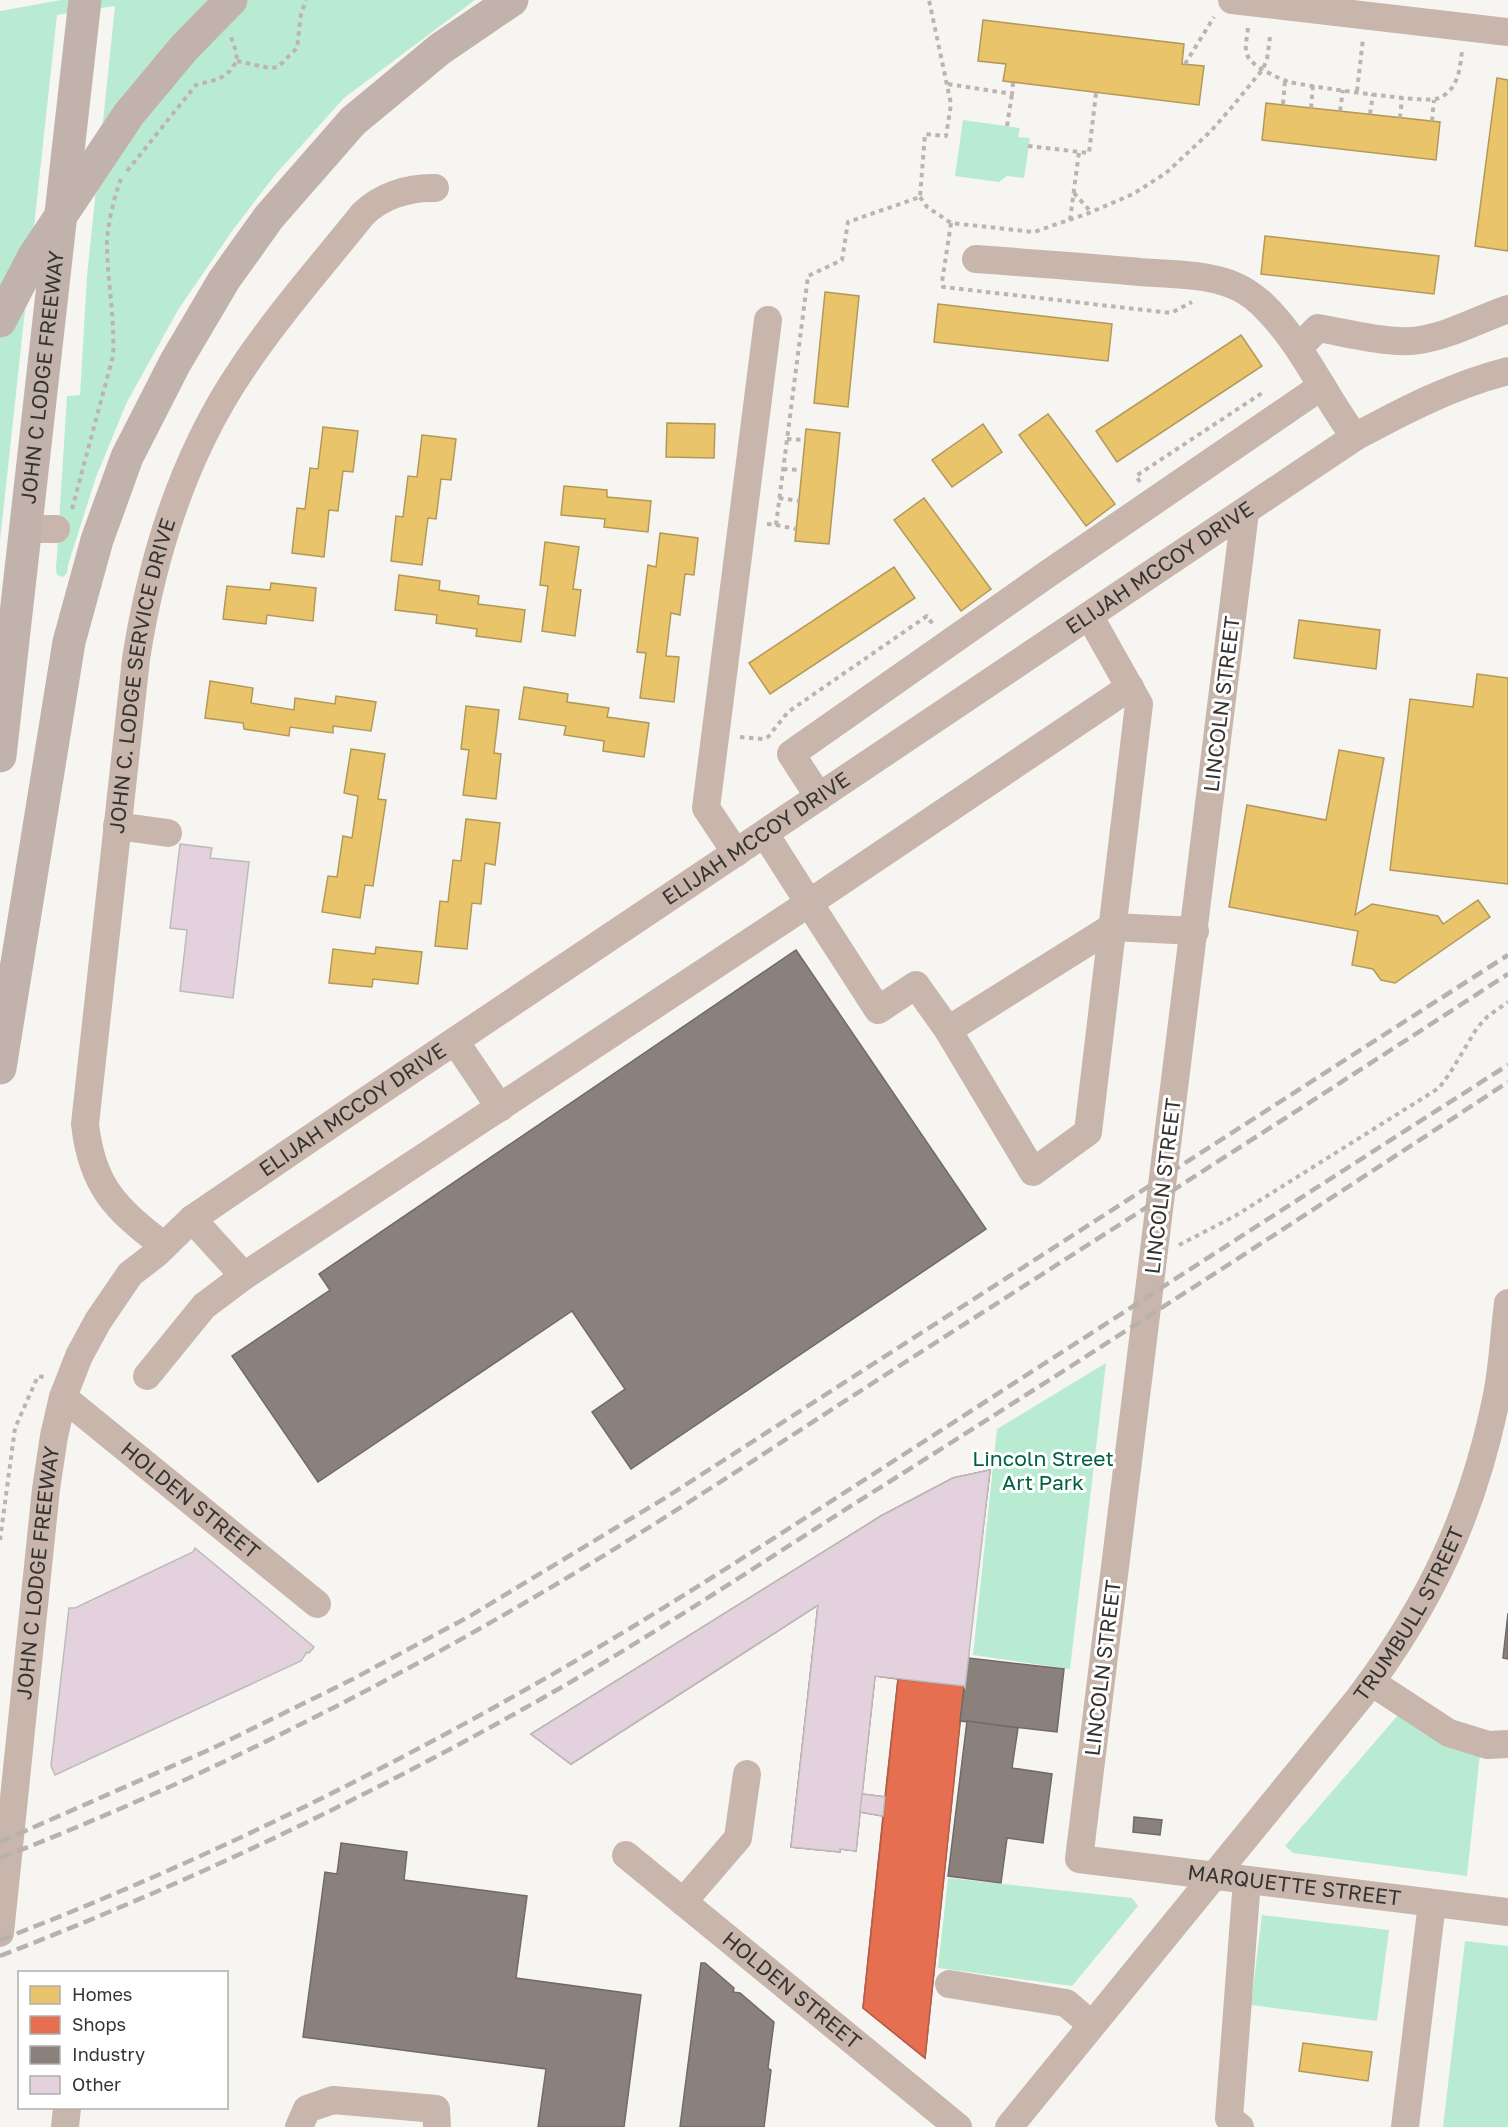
<svg xmlns="http://www.w3.org/2000/svg" width="1508" height="2127" font-family="'Golos Text',sans-serif">
  <style>
    .green { fill: #b9ebd2 }
    .homes { fill: #e9c46a; stroke: #b39959; stroke-width: 1.5 }
    .shops { fill: #e76f51; stroke: #b25d48; stroke-width: 1.5; fill-rule: evenodd }
    .industry { fill: #8a817c; stroke: #716a66; stroke-width: 1.5 }
    .building { fill: #e3d2dd; stroke: #bdbbba; stroke-width: 1.5 }
    .lines { fill: none; stroke-linecap: round; stroke-linejoin: round }
    .path { stroke: #bfb4ad; stroke-width: 4; stroke-dasharray: 4.5 4.5; stroke-linecap: butt }
    .minor { stroke: #c8b6ac; stroke-width: 28 }
    .highway { stroke: #c1b3ab; stroke-width: 33 }
    .rail { stroke: #b9b1ab; stroke-width: 4.5; stroke-dasharray: 12 6; stroke-linecap: butt }
    .highway-bridge { stroke: #c1b3ab; stroke-width: 33 }
    .labels { text-anchor: middle; stroke-width: 6; stroke-linejoin: round; paint-order: stroke }
    .street-label { font-size: 21px; fill: #363432; stroke: #fff }
    .park-label { font-size: 21px; fill: #026142; stroke: #fff }
  </style>
  <rect width="100%" height="100%" fill="#f7f5f2"/>
  <g class="green">
    <path d="M 61,0 L 475,0 L 344,98 L 275,175 L 232,231 L 178,310 L 127,402 L 96,477 L 68,565 L 67,573 L 63,577 L 57,575 L 56,569 L 67,396 L 80,395 L 87,276 L 115,6 L 57,15 L 0,541 L 0,11 Z"/>
    <path d="M 963,120 L 1020,128 L 1018,137 L 1030,138 L 1024,178 L 1007,176 L 999,182 L 955,176 Z"/>
    <path d="M 1106,1363 L 1070,1669 L 973,1655 L 997,1429 Z"/>
    <path d="M 1399,1714 L 1480,1754 L 1467,1876 L 1293,1853 L 1285,1846 Z"/>
    <path d="M 948,1878 L 1132,1898 L 1138,1906 L 1072,1986 L 938,1968 Z"/>
    <path d="M 1262,1915 L 1389,1930 L 1377,2021 L 1251,2005 Z"/>
    <path d="M 1465,1941 L 1508,1946 L 1508,2127 L 1443,2127 Z"/>
  </g>
  <g class="homes">
    <path d="M 983,20 L 1184,44 L 1182,64 L 1204,66 L 1199,105 L 1003,81 L 1006,64 L 978,61 Z"/>
    <path d="M 1497,78 L 1508,80 L 1508,251 L 1475,246 Z"/>
    <path d="M 1266,103 L 1440,122 L 1436,160 L 1262,140 Z"/>
    <path d="M 1265,236 L 1439,256 L 1434,294 L 1261,274 Z"/>
    <path d="M 825,292 L 859,296 L 848,407 L 814,403 Z"/>
    <path d="M 938,304 L 1112,324 L 1108,361 L 934,342 Z"/>
    <path d="M 1241,335 L 1262,366 L 1117,462 L 1096,431 Z"/>
    <path d="M 1048,414 L 1115,504 L 1086,526 L 1019,435 Z"/>
    <path d="M 667,423 L 715,424 L 714,458 L 666,457 Z"/>
    <path d="M 983,424 L 1002,452 L 952,487 L 932,460 Z"/>
    <path d="M 323,427 L 358,431 L 353,472 L 343,471 L 338,511 L 329,510 L 324,557 L 292,553 L 297,508 L 305,509 L 310,468 L 318,469 Z"/>
    <path d="M 806,429 L 840,433 L 829,544 L 795,541 Z"/>
    <path d="M 422,435 L 456,439 L 451,480 L 441,479 L 436,519 L 428,518 L 422,565 L 391,561 L 396,516 L 403,517 L 408,476 L 417,477 Z"/>
    <path d="M 564,486 L 607,490 L 607,497 L 651,501 L 648,532 L 604,527 L 605,519 L 561,515 Z"/>
    <path d="M 924,498 L 991,589 L 961,611 L 894,520 Z"/>
    <path d="M 660,533 L 698,538 L 694,575 L 685,574 L 680,615 L 671,613 L 666,656 L 679,657 L 674,702 L 640,698 L 646,653 L 637,652 L 648,565 L 656,567 Z"/>
    <path d="M 545,542 L 579,547 L 573,589 L 581,590 L 575,636 L 542,631 L 548,586 L 540,585 Z"/>
    <path d="M 894,567 L 915,598 L 770,694 L 749,663 Z"/>
    <path d="M 399,575 L 440,581 L 439,590 L 479,596 L 478,604 L 525,610 L 521,642 L 476,636 L 477,629 L 436,623 L 437,615 L 395,610 Z"/>
    <path d="M 271,583 L 316,588 L 313,621 L 267,615 L 266,624 L 223,619 L 227,586 L 270,590 Z"/>
    <path d="M 1299,620 L 1380,630 L 1376,669 L 1294,658 Z"/>
    <path d="M 1477,674 L 1508,678 L 1508,884 L 1390,870 L 1410,699 L 1473,707 Z"/>
    <path d="M 210,681 L 253,688 L 251,703 L 294,710 L 295,698 L 335,704 L 336,696 L 376,702 L 371,731 L 333,726 L 333,733 L 290,727 L 289,736 L 244,729 L 243,723 L 205,718 Z"/>
    <path d="M 524,687 L 568,694 L 567,702 L 609,708 L 607,717 L 649,723 L 644,757 L 603,751 L 604,741 L 564,735 L 566,726 L 519,719 Z"/>
    <path d="M 466,706 L 499,710 L 494,753 L 501,754 L 496,799 L 463,795 L 469,750 L 461,749 Z"/>
    <path d="M 351,749 L 385,754 L 378,799 L 386,800 L 373,886 L 365,885 L 360,918 L 322,912 L 328,876 L 337,877 L 343,836 L 352,838 L 358,796 L 344,793 Z"/>
    <path d="M 1339,750 L 1384,758 L 1355,915 L 1372,904 L 1438,916 L 1443,924 L 1478,900 L 1490,917 L 1395,983 L 1381,980 L 1373,969 L 1352,965 L 1358,931 L 1229,907 L 1247,805 L 1326,820 Z"/>
    <path d="M 466,819 L 500,823 L 495,865 L 485,863 L 481,904 L 472,903 L 467,949 L 435,946 L 440,901 L 448,902 L 453,860 L 461,861 Z"/>
    <path d="M 376,947 L 422,952 L 418,984 L 373,979 L 372,987 L 329,983 L 333,949 L 375,954 Z"/>
    <path d="M 1303,2043 L 1372,2052 L 1368,2081 L 1299,2071 Z"/>
  </g>
  <g class="shops">
    <path d="M 990,1470 L 960,1721 L 925,2058 L 863,2008 L 883,1816 L 860,1812 L 856,1851 L 840,1849 L 840,1852 L 791,1847 L 818,1605 L 571,1764 L 531,1734 L 881,1516 L 953,1478 ZM 875,1676 L 898,1679 L 885,1797 L 862,1794 Z"/>
    <path d="M 898,1679 L 964,1686 L 925,2058 L 863,2008 Z"/>
  </g>
  <g class="industry">
    <path d="M 796,950 L 986,1229 L 631,1469 L 592,1412 L 625,1389 L 572,1311 L 318,1482 L 232,1356 L 330,1290 L 319,1274 Z"/>
    <path d="M 1508,1613 L 1508,1659 L 1503,1658 Z"/>
    <path d="M 968,1658 L 1064,1669 L 1057,1732 L 960,1721 Z"/>
    <path d="M 967,1721 L 1018,1728 L 1012,1768 L 1052,1774 L 1043,1843 L 1007,1838 L 1001,1883 L 948,1876 Z"/>
    <path d="M 1134,1817 L 1162,1820 L 1160,1835 L 1133,1832 Z"/>
    <path d="M 341,1843 L 407,1852 L 404,1880 L 527,1896 L 516,1978 L 641,1995 L 624,2127 L 538,2127 L 546,2069 L 303,2037 L 325,1872 L 337,1874 Z"/>
    <path d="M 701,1963 L 705,1963 L 734,1988 L 733,1992 L 740,1993 L 774,2022 L 768,2068 L 771,2070 L 764,2127 L 680,2127 Z"/>
  </g>
  <g class="building">
    <path d="M 180,844 L 212,848 L 210,858 L 249,862 L 233,998 L 180,991 L 187,930 L 170,928 Z"/>
    <path d="M 990,1470 L 965,1688 L 964,1686 L 875,1676 L 856,1851 L 840,1849 L 840,1852 L 791,1847 L 818,1605 L 571,1764 L 531,1734 L 881,1516 L 953,1478 Z"/>
    <path d="M 195,1548 L 314,1647 L 309,1653 L 307,1652 L 301,1661 L 55,1775 L 51,1766 L 69,1608 L 75,1608 L 193,1552 Z"/>
    <path d="M 862,1794 L 885,1797 L 883,1816 L 860,1812 Z"/>
  </g>
  <g class="lines">
    <g class="path">
      <path d="M 1248,28 C 1247,40 1242,53 1252,62 C 1261,70 1278,78 1289,82 C 1307,86 1423,103 1436,99 C 1458,92 1460,70 1462,50"/>
      <path d="M 237,61 L 269,68 L 278,67 L 297,48 L 301,14 L 306,0"/>
      <path d="M 1185,64 L 1214,17"/>
      <path d="M 948,84 L 1012,94 L 1013,83"/>
      <path d="M 1357,91 L 1363,39"/>
      <path d="M 1283,104 L 1285,80"/>
      <path d="M 1311,108 L 1313,85"/>
      <path d="M 1340,111 L 1343,90"/>
      <path d="M 1370,114 L 1373,94"/>
      <path d="M 1400,118 L 1402,98"/>
      <path d="M 1432,121 L 1434,100"/>
      <path d="M 1007,126 L 1012,94"/>
      <path d="M 1028,146 L 1089,153 L 1096,93"/>
      <path d="M 127,171 L 196,85 L 219,79 L 230,71 L 237,61 L 236,51 L 231,37"/>
      <path d="M 1074,193 L 1091,212"/>
      <path d="M 920,197 L 927,207 L 951,223 L 1034,232 L 1089,213 L 1133,194 L 1166,173 L 1211,131 L 1232,107 L 1263,69 L 1267,59 L 1270,37"/>
      <path d="M 1070,220 L 1079,152"/>
      <path d="M 951,223 L 942,282 L 943,287 L 1171,313 L 1192,302"/>
      <path d="M 787,439 L 805,440"/>
      <path d="M 783,469 L 802,470"/>
      <path d="M 1140,482 L 1136,476 L 1262,393"/>
      <path d="M 779,498 L 799,501"/>
      <path d="M 72,509 L 113,356 C 115,320 108,285 107,248 C 106,231 114,196 121,179"/>
      <path d="M 767,524 L 776,525 L 808,276 L 842,260 L 848,222 L 920,197 L 925,134 L 946,136 L 951,104 L 929,0"/>
      <path d="M 776,525 L 796,529"/>
      <path d="M 740,737 L 763,739 L 768,737 L 788,712 L 927,616 L 934,626"/>
      <path d="M 1179,1245 L 1235,1216 L 1439,1088 L 1450,1073 L 1477,1028 L 1488,1016 L 1508,1002"/>
      <path d="M 0,1540 L 15,1428 L 38,1376 L 44,1377"/>
    </g>
    <g class="minor">
      <path d="M 1232,0 L 1508,32"/>
      <path d="M 976,259 C 1031,263 1086,267 1140,272 C 1169,274 1208,274 1235,286 C 1243,289 1254,297 1261,303 C 1302,342 1322,393 1355,437"/>
      <path d="M 1299,347 L 1318,328 C 1347,333 1392,345 1420,340 C 1451,335 1479,319 1508,309"/>
      <path id="s1" d="M 1245,512 L 1079,1859 L 1508,1912"/>
      <path d="M 26,529 L 56,529"/>
      <path d="M 1130,687 L 809,903 L 878,1010 L 916,985 L 948,1030 L 1112,927 L 1195,931"/>
      <path d="M 819,797 L 791,754 L 1049,573 L 1322,386"/>
      <path d="M 117,826 L 168,833"/>
      <path d="M 736,853 L 706,808 L 768,320"/>
      <path d="M 948,1030 L 1033,1172 L 1088,1132 L 1139,704 L 1090,617"/>
      <path d="M 455,1041 L 500,1108"/>
      <path d="M 192,1219 L 244,1276 L 809,903 L 765,834"/>
      <path id="s2" d="M 164,1246 C 116,1209 92,1187 85,1124 L 136,659 C 152,556 183,456 242,369 C 278,315 322,265 363,214 C 381,196 409,187 435,188"/>
      <path d="M 147,1376 L 204,1306 L 244,1276"/>
      <path id="s3" d="M 63,1397 L 317,1604"/>
      <path d="M 1371,1682 L 1449,1733 L 1488,1745 L 1508,1744"/>
      <path id="s4" d="M 626,1855 L 958,2127"/>
      <path d="M 683,1902 L 738,1838 L 747,1774"/>
      <path id="s5" d="M 0,1933 L 46,1489 L 54,1436 L 63,1397 L 79,1356 L 98,1321 L 130,1274 L 156,1254 L 192,1219 L 358,1106 L 1355,437 C 1405,410 1453,385 1508,371"/>
      <path d="M 949,1984 L 1066,2003 L 1092,2025"/>
      <path d="M 65,2127 L 67,2108"/>
      <path d="M 299,2127 L 307,2109 L 333,2100 L 436,2109 L 437,2127"/>
      <path id="s6" d="M 1009,2127 L 1360,1697 C 1432,1601 1473,1513 1497,1395 C 1503,1365 1504,1334 1508,1303"/>
      <path d="M 1240,2127 L 1229,2118 L 1247,1880"/>
      <path d="M 1405,2127 L 1432,1903"/>
    </g>
    <g class="highway">
      <path id="s7" d="M 0,756 L 85,0"/>
      <path d="M 0,1068 L 69,642 L 97,540 L 127,457 L 175,363 L 224,280 L 269,217 L 353,121 L 440,49 L 512,0"/>
    </g>
    <g class="rail">
      <path d="M 0,1842 L 211,1749 L 353,1679 L 470,1616 L 665,1498 L 1508,955"/>
      <path d="M 0,1858 C 199,1781 392,1683 575,1573 C 678,1511 778,1444 879,1379 C 1089,1244 1299,1110 1508,974"/>
      <path d="M 0,1940 C 188,1868 370,1779 546,1678 C 680,1601 809,1515 940,1431 C 1129,1309 1318,1186 1508,1065"/>
      <path d="M 0,1956 C 194,1881 381,1791 562,1687 C 673,1623 780,1550 889,1482 C 1096,1351 1303,1217 1508,1082"/>
    </g>
    <path class="highway-bridge" d="M 0,321 L 34,256 L 129,114 L 184,48 L 231,0"/>
  </g>
  <g class="labels">
    <g class="street-label">
      <text dy="7" stroke="none"><textPath href="#s7" startOffset="381">JOHN C LODGE FREEWAY</textPath></text>
      <text dy="7" stroke="none"><textPath href="#s5" startOffset="1930">ELIJAH MCCOY DRIVE</textPath></text>
      <text dy="7" stroke="none"><textPath href="#s2" startOffset="603">JOHN C. LODGE SERVICE DRIVE</textPath></text>
      <text transform="translate(1222 704) rotate(-83)" y="7">LINCOLN STREET</text>
      <text dy="7" stroke="none"><textPath href="#s5" startOffset="1444">ELIJAH MCCOY DRIVE</textPath></text>
      <text dy="7" stroke="none"><textPath href="#s5" startOffset="958">ELIJAH MCCOY DRIVE</textPath></text>
      <text transform="translate(1163 1186) rotate(-83)" y="7">LINCOLN STREET</text>
      <text dy="7" stroke="none"><textPath href="#s3" startOffset="164">HOLDEN STREET</textPath></text>
      <text dy="7" stroke="none"><textPath href="#s5" startOffset="362">JOHN C LODGE FREEWAY</textPath></text>
      <text dy="7" stroke="none"><textPath href="#s6" startOffset="652">TRUMBULL STREET</textPath></text>
      <text transform="translate(1103 1668) rotate(-83)" y="7">LINCOLN STREET</text>
      <text dy="7" stroke="none"><textPath href="#s1" startOffset="1574">MARQUETTE STREET</textPath></text>
      <text dy="7" stroke="none"><textPath href="#s4" startOffset="214">HOLDEN STREET</textPath></text>
    </g>
    <g class="park-label">
      <text x="1043" y="1466">Lincoln Street<tspan x="1043" dy="24">Art Park</tspan></text>
    </g>
  </g>
  <rect x="18" y="1971" width="210" height="138" fill="#ffffff" stroke="#afaead" stroke-width="1.5"/>
  <rect x="30" y="1986" width="30" height="18" fill="#e9c46a" stroke="#afaead" stroke-width="1.5"/>
  <text x="72" y="2001" font-size="18" fill="#363432">Homes</text>
  <rect x="30" y="2016" width="30" height="18" fill="#e76f51" stroke="#afaead" stroke-width="1.5"/>
  <text x="72" y="2031" font-size="18" fill="#363432">Shops</text>
  <rect x="30" y="2046" width="30" height="18" fill="#8a817c" stroke="#afaead" stroke-width="1.5"/>
  <text x="72" y="2061" font-size="18" fill="#363432">Industry</text>
  <rect x="30" y="2076" width="30" height="18" fill="#e3d2dd" stroke="#afaead" stroke-width="1.5"/>
  <text x="72" y="2091" font-size="18" fill="#363432">Other</text>
</svg>
